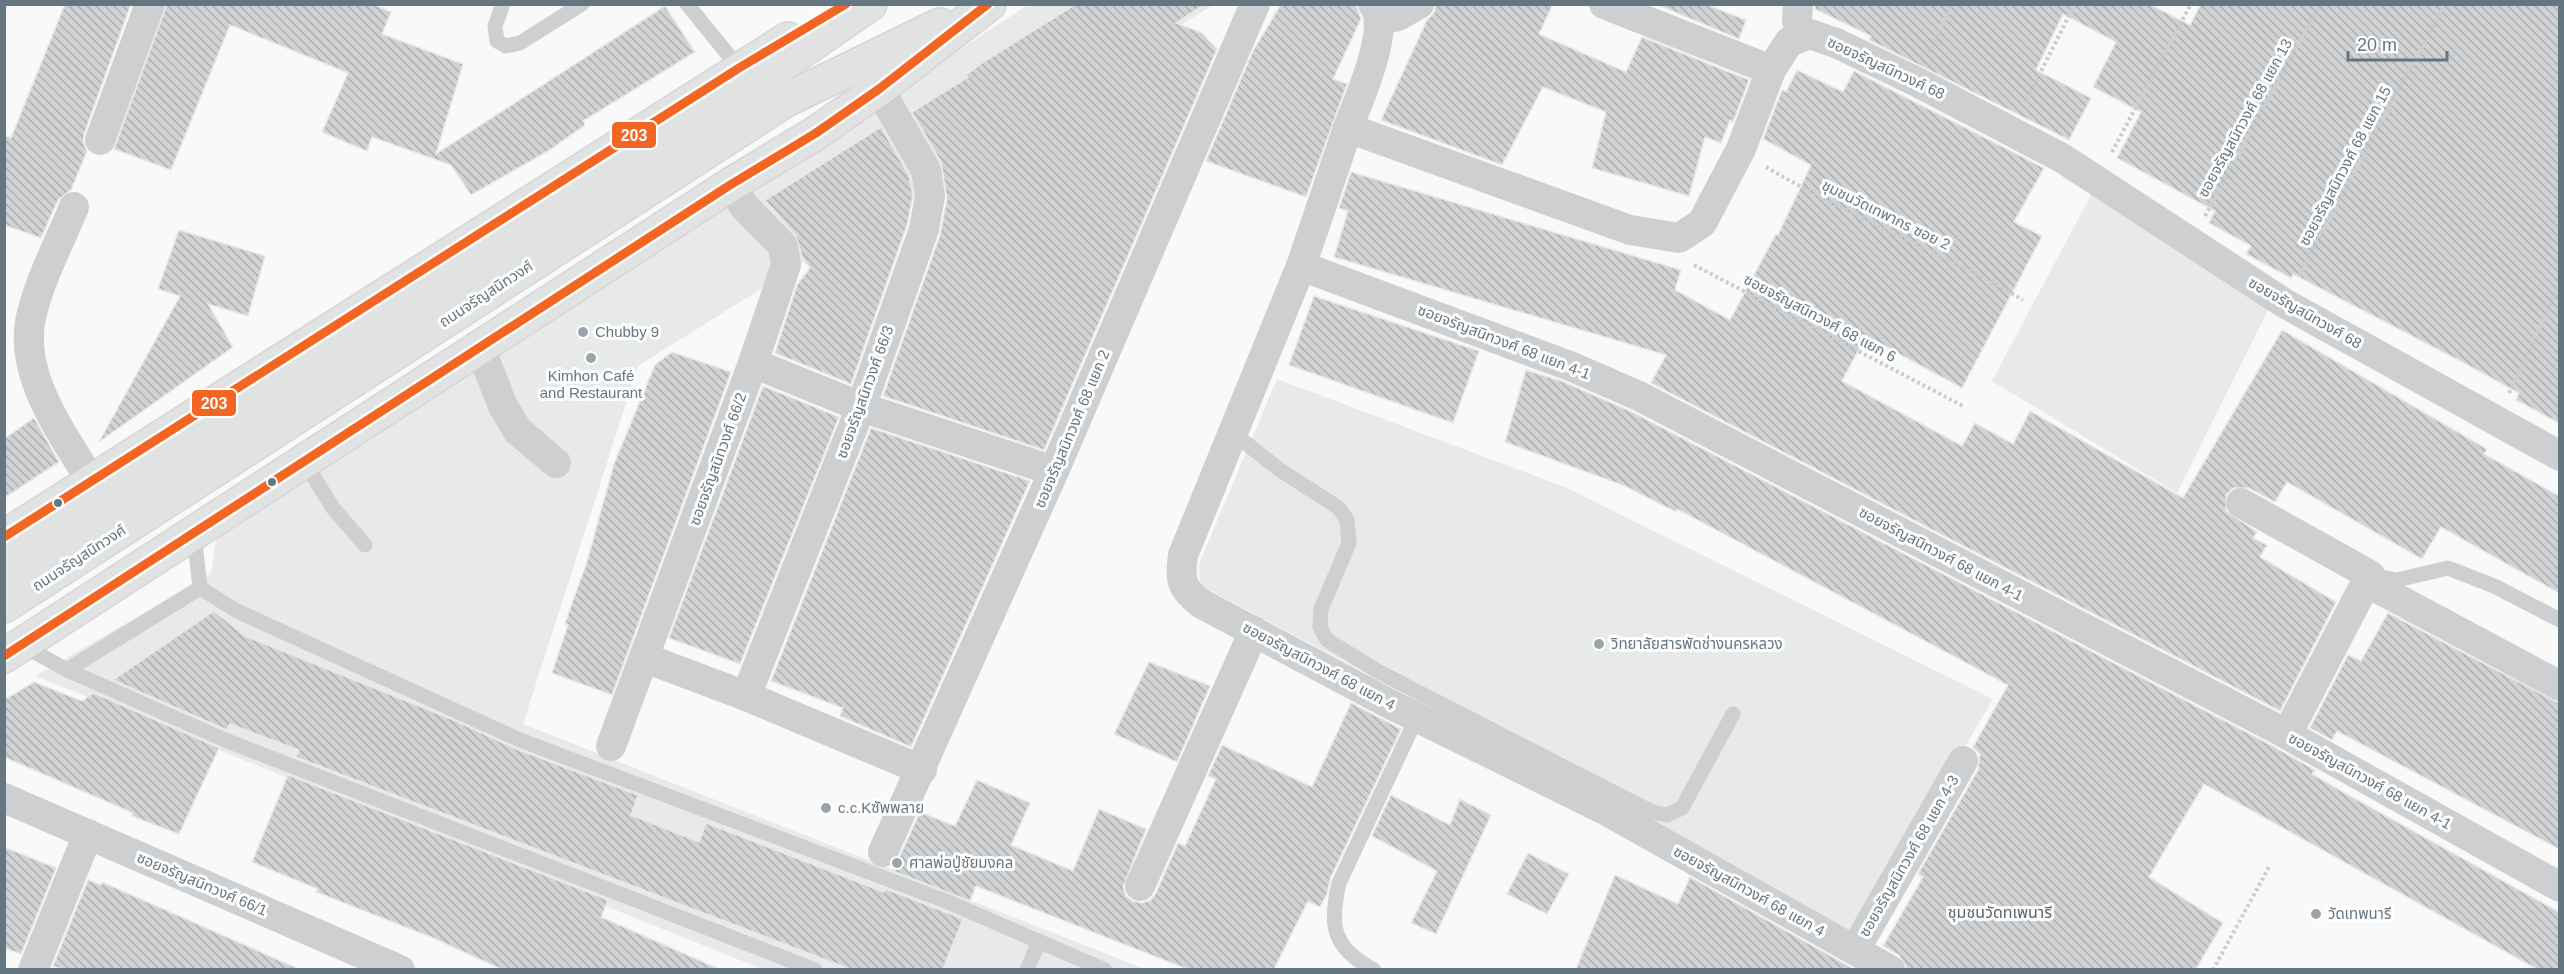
<svg xmlns="http://www.w3.org/2000/svg" width="2564" height="974" font-family="Arial,'Noto Sans Thai',sans-serif">
  <style>
    .built { fill: #e8e9e9 }
    .building { fill: url(#building-back-hatch); stroke: #e8e8e8; stroke-width: 1.5 }
    .lines { fill: none; stroke-linecap: round; stroke-linejoin: round }
    .primary-casing { stroke: #d5d6d7; stroke-width: 36 }
    .path { stroke: #cbcccd; stroke-width: 4; stroke-dasharray: 3 3; stroke-linecap: butt }
    .lane { stroke: #cecfd0; stroke-width: 15 }
    .street { stroke: #cecfd0; stroke-width: 30 }
    .primary { stroke: #e1e2e2; stroke-width: 33 }
    .bus-1-casing { stroke: #fff; stroke-width: 14 }
    .bus-1 { stroke: #f26522; stroke-width: 9 }
    .poi-dot { fill: #99a4ac; stroke: #fff; stroke-width: 2 }
    .bus-dot { fill: #657683; stroke: #fff; stroke-width: 2 }
    .labels { text-anchor: middle; stroke-width: 6; stroke-linejoin: round; paint-order: stroke }
    .street-label { font-size: 15px; fill: #657683; stroke: #fff }
    .poi-label { font-size: 15px; fill: #657683; stroke: #fff; text-anchor: start }
    .neighbourhood-label { font-size: 16px; fill: #57646e; stroke: #fff }
    .line-badge { stroke: #fff; stroke-width: 2 }
    .badge-label { font-size: 16px; text-anchor: middle; font-weight: bold; fill: #fff }
  </style>
  <defs>
    <pattern id="building-back-hatch" width="6" height="6" patternUnits="userSpaceOnUse" patternTransform="scale(1.5)"><rect width="6" height="6" fill="#d0d2d3"/><path d="M-1 5l2 2M0 0l6 6M5-1l2 2" fill="none" stroke="#acafb1"/></pattern>
  </defs>
  <rect width="100%" height="100%" fill="#f9f9f9"/>
  <g class="built">
    <path d="M 1028,5 L 1213,5 L 638,366 L 523,724 L 1145,969 L 762,969 L 35,676 L 211,574 L 217,532 Z"/>
    <path d="M 2092,193 L 2270,306 L 2177,493 L 1992,381 Z"/>
    <path d="M 1277,379 L 1565,487 L 1993,699 L 1855,933 L 1200,585 L 1199,564 Z"/>
  </g>
  <g class="building">
    <path d="M 65,4 L 131,4 L 84,134 L 83,142 L 87,151 L 71,190 L 58,200 L 41,238 L 4,225 L 4,135 L 11,138 Z"/>
    <path d="M 167,4 L 373,4 L 391,12 L 382,34 L 463,64 L 436,154 L 665,6 L 695,52 L 583,121 L 585,125 L 548,151 L 471,195 L 451,165 L 372,137 L 367,151 L 322,132 L 348,73 L 230,25 L 171,170 L 114,149 Z"/>
    <path d="M 1076,4 L 1205,4 L 1176,23 L 1202,33 L 1217,49 L 1044,450 L 883,396 L 940,235 L 947,199 L 941,162 L 912,112 L 968,77 L 966,75 L 982,63 Z"/>
    <path d="M 1281,4 L 1352,4 L 1357,7 L 1361,19 L 1333,79 L 1347,84 L 1306,197 L 1206,161 L 1253,51 Z"/>
    <path d="M 1436,4 L 1553,4 L 1539,34 L 1626,72 L 1642,37 L 1749,80 L 1733,122 L 1730,120 L 1721,143 L 1705,137 L 1689,196 L 1592,168 L 1606,112 L 1543,87 L 1502,165 L 1381,120 L 1427,20 L 1434,13 Z"/>
    <path d="M 1656,4 L 1705,4 L 1746,20 L 1739,39 Z"/>
    <path d="M 1815,4 L 2149,4 L 2190,25 L 2201,4 L 2559,4 L 2559,423 L 2516,400 L 2519,393 L 2464,363 L 2293,274 L 2291,278 L 2246,254 L 2251,246 L 2209,223 L 2215,211 L 2117,158 L 2141,112 L 2093,87 L 2116,42 L 2063,14 L 2036,70 L 2091,98 L 2069,140 L 1869,40 L 1871,36 L 1815,9 Z"/>
    <path d="M 1797,70 L 1843,92 L 1854,71 L 2044,168 L 2014,222 L 2042,236 L 1962,388 L 1866,336 L 1842,381 L 1962,446 L 1975,423 L 2013,444 L 2030,411 L 2183,498 L 2282,330 L 2487,449 L 2484,454 L 2559,496 L 2559,593 L 2441,527 L 2422,559 L 2287,482 L 2275,502 L 2249,488 L 2233,488 L 2226,495 L 2226,511 L 2257,532 L 2253,538 L 2267,545 L 2260,557 L 2336,602 L 2280,711 L 1651,383 L 1666,355 L 1334,257 L 1348,211 L 1339,208 L 1351,172 L 1681,270 L 1675,290 L 1730,320 L 1776,234 L 1778,235 L 1811,165 L 1763,139 L 1782,90 L 1786,92 Z"/>
    <path d="M 881,127 L 909,176 L 913,196 L 907,225 L 851,384 L 775,353 L 797,285 L 810,268 L 802,257 L 796,235 L 765,200 Z"/>
    <path d="M 179,230 L 265,256 L 248,316 L 208,304 L 233,347 L 99,442 L 180,296 L 158,289 Z"/>
    <path d="M 1314,296 L 1479,351 L 1453,423 L 1289,365 Z"/>
    <path d="M 672,352 L 731,372 L 612,695 L 552,673 L 568,625 L 565,624 L 572,603 L 586,565 L 614,464 L 655,365 Z"/>
    <path d="M 1526,370 L 1564,382 L 1632,412 L 2269,744 L 2315,770 L 2312,774 L 2343,792 L 2559,912 L 2559,969 L 2537,969 L 2526,963 L 2204,784 L 2149,877 L 2223,923 L 2196,969 L 1907,969 L 1899,955 L 1883,946 L 1923,877 L 1918,874 L 1978,770 L 1980,754 L 1973,747 L 2008,685 L 1677,509 L 1676,512 L 1625,486 L 1505,442 Z"/>
    <path d="M 763,386 L 839,417 L 740,664 L 669,638 Z"/>
    <path d="M 34,418 L 59,462 L 4,498 L 4,439 Z"/>
    <path d="M 871,428 L 1030,481 L 911,747 L 840,716 L 843,708 L 771,681 Z"/>
    <path d="M 214,611 L 245,636 L 456,721 L 516,749 L 638,795 L 631,815 L 699,842 L 706,823 L 884,892 L 886,889 L 963,919 L 943,969 L 850,969 L 296,757 L 299,750 L 230,724 L 227,730 L 113,680 Z"/>
    <path d="M 2388,613 L 2559,703 L 2559,849 L 2337,731 L 2332,740 L 2310,728 L 2348,655 L 2361,661 Z"/>
    <path d="M 1149,662 L 1210,686 L 1177,762 L 1114,734 Z"/>
    <path d="M 34,682 L 82,701 L 94,693 L 219,748 L 179,834 L 132,816 L 133,813 L 4,757 L 4,700 Z"/>
    <path d="M 1351,703 L 1401,729 L 1330,879 L 1327,894 L 1320,907 L 1308,901 L 1274,969 L 1187,969 L 976,886 L 970,901 L 893,871 L 920,812 L 955,826 L 977,780 L 1030,803 L 1011,845 L 1073,871 L 1099,809 L 1146,829 L 1123,887 L 1126,896 L 1132,901 L 1142,903 L 1151,900 L 1156,893 L 1178,843 L 1185,846 L 1216,779 L 1208,776 L 1222,745 L 1312,787 Z"/>
    <path d="M 288,775 L 608,900 L 601,917 L 719,969 L 501,969 L 431,937 L 316,892 L 318,889 L 252,862 Z"/>
    <path d="M 1391,795 L 1450,825 L 1460,799 L 1491,815 L 1436,934 L 1411,923 L 1437,871 L 1372,836 Z"/>
    <path d="M 4,847 L 56,868 L 21,954 L 4,948 Z"/>
    <path d="M 1528,853 L 1569,874 L 1547,914 L 1507,894 Z"/>
    <path d="M 1615,875 L 1678,904 L 1690,877 L 1854,969 L 1576,969 Z"/>
    <path d="M 88,880 L 101,885 L 102,882 L 299,969 L 61,969 L 53,966 Z"/>
  </g>
  <g class="lines">
    <g class="primary-casing">
      <g id="primary">
        <path d="M 4,537 L 788,39"/>
        <path d="M 4,572 L 653,154 L 870,4"/>
        <path d="M 4,606 L 786,100 L 940,25"/>
        <path d="M 4,656 L 730,185 L 816,133 L 879,89 L 989,4"/>
      </g>
    </g>
    <g class="path">
      <path d="M 1929,53 L 1952,4"/>
      <path d="M 2025,103 L 2075,4"/>
      <path d="M 2112,152 L 2191,4"/>
      <path d="M 1766,167 C 1849,216 1940,251 2023,300"/>
      <path d="M 2205,216 L 2320,4"/>
      <path d="M 1694,265 L 1963,406"/>
      <path d="M 2299,276 L 2443,8"/>
      <path d="M 2509,393 L 2560,284"/>
      <path d="M 2213,970 L 2269,867"/>
    </g>
    <g class="lane">
      <path d="M 503,4 L 495,26 L 497,41 L 506,46 L 520,43 L 582,4"/>
      <path d="M 687,4 L 739,68"/>
      <path d="M 1233,433 L 1280,470 L 1339,508 L 1347,520 L 1349,543 L 1321,609 L 1320,627 L 1327,640 L 1379,672 L 1652,812 L 1667,815 L 1682,808 L 1733,714"/>
      <path d="M 305,463 L 333,508 L 365,545"/>
      <path d="M 194,534 L 200,588 L 237,611 L 520,740 L 948,902 L 1105,970"/>
      <path d="M 2372,575 L 2397,580 L 2448,568 L 2494,586 L 2560,620"/>
      <path d="M 22,645 L 67,670 L 225,740 L 815,970"/>
      <path d="M 67,670 L 200,588"/>
      <path d="M 1027,970 L 1039,941"/>
      <path d="M 1374,970 C 1333,948 1329,927 1339,883 L 1417,717"/>
    </g>
    <g class="street">
      <path d="M 1373,4 C 1392,29 1358,100 1348,128 L 1630,230 L 1679,238 L 1702,223 L 1741,149 L 1771,70 L 1789,42 L 1810,34 L 1836,43 L 1915,81 L 2062,158 L 2284,303 L 2560,456"/>
      <path d="M 1604,4 L 1771,70"/>
      <path d="M 1798,4 L 1797,21 L 1801,35"/>
      <path d="M 1379,21 L 1398,16 L 1419,4"/>
      <path d="M 1348,128 L 1301,266 L 1183,555 C 1180,580 1180,588 1202,604 L 1388,703 L 1605,810 L 1890,970"/>
      <path d="M 100,140 L 150,4"/>
      <path d="M 74,207 C 60,241 41,277 32,313 C 16,373 62,432 91,481"/>
      <path d="M 1301,266 L 1570,366 L 1639,396 L 2277,729 L 2560,887"/>
      <path d="M 480,348 L 503,406 L 518,431 L 556,463"/>
      <path d="M 753,363 L 861,407 L 1054,471"/>
      <path d="M 2241,503 L 2370,575 L 2287,734"/>
      <path d="M 2366,582 L 2560,686"/>
      <path d="M 645,658 L 746,696 L 922,770"/>
      <path d="M 746,696 L 861,407 L 924,229 L 930,196 L 926,170 L 879,89"/>
      <path d="M 611,746 L 753,363 L 786,265 L 783,246 L 744,206 L 730,185"/>
      <path d="M 4,798 L 400,970"/>
      <path d="M 883,852 L 1054,471 L 1255,4"/>
      <path d="M 1140,886 L 1254,631"/>
      <path d="M 1855,950 L 1963,761"/>
      <path d="M 33,970 L 88,834"/>
    </g>
    <use href="#primary" class="primary"/>
    <g class="bus-1-casing">
      <g id="bus-1">
        <path d="M 4,537 L 739,68 L 846,4"/>
        <path d="M 4,656 L 730,185 L 816,133 L 879,89 L 988,4"/>
      </g>
    </g>
    <use href="#bus-1" class="bus-1"/>
  </g>
  <g class="poi-dot">
    <circle cx="583" cy="332" r="6"/>
    <circle cx="591" cy="358" r="6"/>
    <circle cx="1599" cy="644" r="6"/>
    <circle cx="826" cy="808" r="6"/>
    <circle cx="897" cy="863" r="6"/>
    <circle cx="2316" cy="914" r="6"/>
  </g>
  <g class="bus-dot">
    <circle cx="272" cy="482" r="5"/>
    <circle cx="58" cy="503" r="5"/>
  </g>
  <g class="labels">
    <g class="street-label">
      <text transform="translate(1886 68) rotate(25)" y="5">ซอยจรัญสนิทวงศ์ 68</text>
      <text transform="translate(2245 118) rotate(-61)" y="5">ซอยจรัญสนิทวงศ์ 68 แยก 13</text>
      <text transform="translate(2345 166) rotate(-62)" y="5">ซอยจรัญสนิทวงศ์ 68 แยก 15</text>
      <text transform="translate(1886 215) rotate(26)" y="5">ชุมชนวัดเทพากร ซอย 2</text>
      <text transform="translate(486 294) rotate(-33)" y="5">ถนนจรัญสนิทวงศ์</text>
      <text transform="translate(2305 313) rotate(30)" y="5">ซอยจรัญสนิทวงศ์ 68</text>
      <text transform="translate(1820 318) rotate(28)" y="5">ซอยจรัญสนิทวงศ์ 68 แยก 6</text>
      <text transform="translate(1504 342) rotate(21)" y="5">ซอยจรัญสนิทวงศ์ 68 แยก 4-1</text>
      <text transform="translate(865 392) rotate(-70)" y="5">ซอยจรัญสนิทวงศ์ 66/3</text>
      <text transform="translate(1072 429) rotate(-67)" y="5">ซอยจรัญสนิทวงศ์ 68 แยก 2</text>
      <text transform="translate(718 459) rotate(-70)" y="5">ซอยจรัญสนิทวงศ์ 66/2</text>
      <text transform="translate(1941 554) rotate(28)" y="5">ซอยจรัญสนิทวงศ์ 68 แยก 4-1</text>
      <text transform="translate(79 558) rotate(-33)" y="5">ถนนจรัญสนิทวงศ์</text>
      <text transform="translate(1319 666) rotate(28)" y="5">ซอยจรัญสนิทวงศ์ 68 แยก 4</text>
      <text transform="translate(2370 781) rotate(29)" y="5">ซอยจรัญสนิทวงศ์ 68 แยก 4-1</text>
      <text transform="translate(1909 856) rotate(-60)" y="5">ซอยจรัญสนิทวงศ์ 68 แยก 4-3</text>
      <text transform="translate(202 884) rotate(23)" y="5">ซอยจรัญสนิทวงศ์ 66/1</text>
      <text transform="translate(1749 891) rotate(29)" y="5">ซอยจรัญสนิทวงศ์ 68 แยก 4</text>
    </g>
    <g class="poi-label">
      <text x="595" y="337">Chubby 9</text>
      <text x="591" y="381" text-anchor="middle">Kimhon Café<tspan x="591" dy="17">and Restaurant</tspan></text>
      <text x="1611" y="649">วิทยาลัยสารพัดช่างนครหลวง</text>
      <text x="838" y="813">c.c.Kซัพพลาย</text>
      <text x="909" y="868">ศาลพ่อปู่ชัยมงคล</text>
      <text x="2328" y="919">วัดเทพนารี</text>
    </g>
    <g class="neighbourhood-label">
      <text x="2000" y="918">ชุมชนวัดทเพนารี</text>
    </g>
  </g>
  <g class="line-badge">
    <rect x="611" y="121" width="46" height="28" rx="6" fill="#f26522"/>
    <rect x="191" y="389" width="46" height="28" rx="6" fill="#f26522"/>
  </g>
  <g class="badge-label">
    <text x="634" y="141">203</text>
    <text x="214" y="409">203</text>
  </g>
  <rect width="2564" height="974" fill="none" stroke="#657683" stroke-width="12"/>
  <path d="M2348 51v9h99v-9" fill="none" stroke="#657683" stroke-width="3"/>
  <text x="2357" y="51" font-size="18" fill="#657683" stroke="#ffffff" stroke-width="4.5" paint-order="stroke">20 m</text>
</svg>
